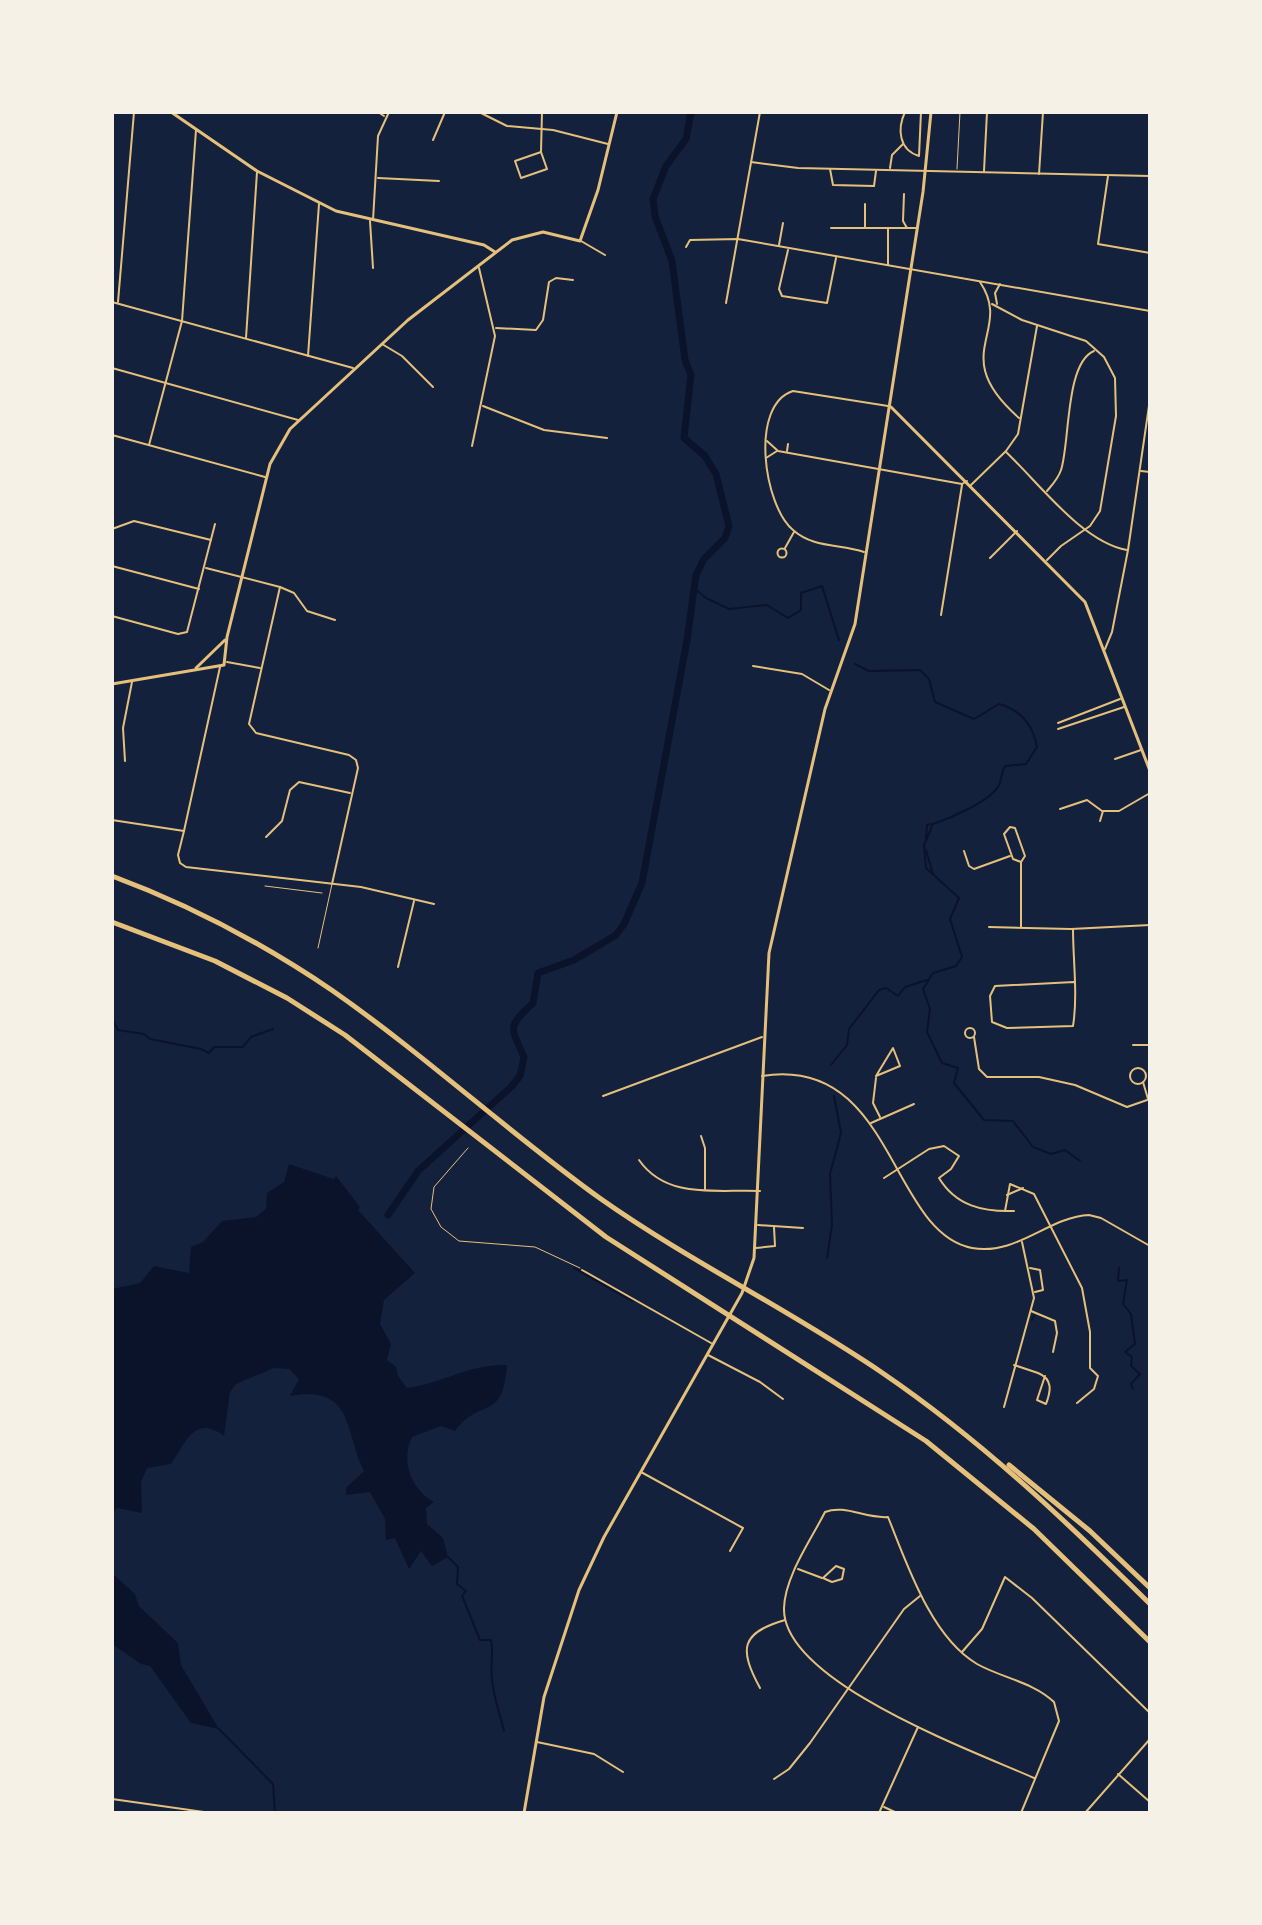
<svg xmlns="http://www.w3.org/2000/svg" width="1262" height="1925" font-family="Inter,sans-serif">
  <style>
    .water { fill: #0b132b }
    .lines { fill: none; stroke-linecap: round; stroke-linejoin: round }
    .stream { stroke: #0b132b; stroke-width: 2 }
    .river { stroke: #0b132b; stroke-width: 7 }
    .service { stroke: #e5c07b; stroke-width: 1 }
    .minor { stroke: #e5c07b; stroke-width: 2 }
    .tertiary { stroke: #e5c07b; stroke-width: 3 }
    .motorway { stroke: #e5c07b; stroke-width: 5 }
  </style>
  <rect width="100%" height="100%" fill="#14213d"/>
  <g class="water">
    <path d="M 289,1164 L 334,1179 L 336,1176 L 360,1207 L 358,1210 L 415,1273 L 384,1300 L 380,1324 L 391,1344 L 387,1360 L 396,1367 L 398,1376 L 407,1388 C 444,1383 468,1364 507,1365 C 503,1423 481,1396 455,1431 L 441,1426 L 412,1437 C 400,1461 412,1490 434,1502 L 426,1508 L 427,1524 L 443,1538 L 448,1557 L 432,1566 L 421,1551 L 409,1569 L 395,1538 L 386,1540 L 385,1519 L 370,1492 L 346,1495 L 346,1488 L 364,1471 C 344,1432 355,1385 290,1396 L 299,1379 L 289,1369 L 274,1368 L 236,1384 L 230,1392 L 224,1436 C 195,1414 186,1442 171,1464 L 147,1468 L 141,1482 L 142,1513 L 117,1508 L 112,1514 L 112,1289 L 140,1283 L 154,1266 L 189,1273 L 191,1247 L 203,1242 L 222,1221 L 256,1217 L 266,1209 L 267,1193 L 284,1182 Z"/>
    <path d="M 112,1573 L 135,1594 L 139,1606 L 178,1643 L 181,1665 L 219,1729 L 191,1723 L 150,1666 L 141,1664 L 112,1644 Z"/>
  </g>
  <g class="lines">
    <g class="stream">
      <path d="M 694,588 L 706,598 L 729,609 L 767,605 L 788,618 L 801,610 L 801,593 L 822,586 L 839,640"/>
      <path d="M 855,664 L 869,671 L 920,670 L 929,679 L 935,702 L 974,719 L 999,704 C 1021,710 1033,725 1037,747 L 1026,764 L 1005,766 C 1001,773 1002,778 999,785 C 991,801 951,818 933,824 L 924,845 L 926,868 L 959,898 L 950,919 L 962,957 L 956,966 L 933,973 L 923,989 L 930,1009 L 927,1032 L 942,1063 L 958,1068 L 954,1083 L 984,1120 L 1013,1121 L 1033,1147 L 1051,1154 L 1065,1150 L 1080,1161"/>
      <path d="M 926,838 L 927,825 L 931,824"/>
      <path d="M 926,850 L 933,874"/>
      <path d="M 112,1006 L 112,1016"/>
      <path d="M 112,1019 L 118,1030 L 144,1034 L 150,1039 L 201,1049 L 209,1053 L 214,1047 L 243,1047 L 251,1037 L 273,1029"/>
      <path d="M 831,1065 L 847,1045 L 849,1029 L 879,990 L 886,988 L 898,996 L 905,987 L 927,980"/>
      <path d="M 827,1258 L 832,1225 L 830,1174 L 841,1133 L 834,1096"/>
      <path d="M 574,1268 L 632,1301"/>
      <path d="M 1119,1268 L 1118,1281 L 1127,1280 L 1123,1304 L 1131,1314 L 1135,1344 L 1125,1352 L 1132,1357 L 1131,1366 L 1140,1374 L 1131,1384 L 1133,1389"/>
      <path d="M 1032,1320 L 1034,1316"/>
      <path d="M 448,1557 L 458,1567 L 457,1584 L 466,1591 L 462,1596 L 480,1640 L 491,1640 C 494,1652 490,1665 492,1679 C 493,1696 500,1714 504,1731"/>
      <path d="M 219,1729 L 273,1784 L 275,1813"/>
    </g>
    <path class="river" d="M 388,1215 L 418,1171 L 511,1087 L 520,1076 L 524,1057 C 511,1027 506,1028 533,1003 L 538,973 L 574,960 L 616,935 L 624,924 L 642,883 L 687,640 L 696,575 L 704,559 L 725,538 L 729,526 L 716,474 L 705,456 L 684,438 L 691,375 L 685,360 L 672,261 L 655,216 L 653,199 L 666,166 L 686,139 L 691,112"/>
    <g class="service">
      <path d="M 957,169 L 960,112"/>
      <path d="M 265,886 L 322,893"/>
      <path d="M 318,948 L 332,884"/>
      <path d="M 468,1148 L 434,1187 L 431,1209 L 441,1227 L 459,1241 L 535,1247 L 580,1268"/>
    </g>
    <g class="minor">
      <path d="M 378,112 L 384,116"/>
      <path d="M 479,112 L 507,126 L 553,130 L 608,144"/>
      <path d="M 905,112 C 897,129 899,150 919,156 L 921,112"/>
      <path d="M 433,140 L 445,112"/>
      <path d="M 541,152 L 547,169 L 521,178 L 515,161 L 541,152 L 542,112"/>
      <path d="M 751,162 L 798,168 L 1150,176"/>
      <path d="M 890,168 L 892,155 L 903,144"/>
      <path d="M 830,169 L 833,185 L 874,186 L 876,171"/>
      <path d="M 984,171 L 987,112"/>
      <path d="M 1039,174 L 1043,112"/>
      <path d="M 1108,176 L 1098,244 L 1150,253"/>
      <path d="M 378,178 L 439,181"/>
      <path d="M 904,194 L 903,221 L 907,228 L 916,228"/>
      <path d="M 865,204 L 865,227"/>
      <path d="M 373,220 L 378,136 L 389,112"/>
      <path d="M 370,221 L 373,268"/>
      <path d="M 831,228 L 907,228"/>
      <path d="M 888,228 L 888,265"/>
      <path d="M 581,241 L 605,255"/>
      <path d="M 779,245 L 783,223"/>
      <path d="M 686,247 L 690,240 L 738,239 L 1150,311"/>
      <path d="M 788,250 L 779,289 L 782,296 L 827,303 L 836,258"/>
      <path d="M 980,282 C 1014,332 946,354 1019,418"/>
      <path d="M 112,302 L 353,368"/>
      <path d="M 118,302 L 134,112"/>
      <path d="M 726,303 L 760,112"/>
      <path d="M 992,304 L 1022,320 L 1086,341 L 1104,357 L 1115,378 L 1116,416 L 1100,511 L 1090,526 L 1061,546 L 1047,560"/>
      <path d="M 997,304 L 995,293 L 1000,284"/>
      <path d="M 496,328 L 536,330 L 543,320 L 549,282 L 556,278 L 573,280"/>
      <path d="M 246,338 L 257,172"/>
      <path d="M 382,344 L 402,356 L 433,387"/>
      <path d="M 308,356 L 319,204"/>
      <path d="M 112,368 L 298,420"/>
      <path d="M 483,406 L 544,430 L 607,438"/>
      <path d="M 112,435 L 265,477"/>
      <path d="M 767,441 L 778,451 L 962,484 L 967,481"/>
      <path d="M 149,445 L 182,321 L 196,130"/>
      <path d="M 472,446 L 495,336 L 479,268"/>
      <path d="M 787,451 L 788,444"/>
      <path d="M 1006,452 C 1039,483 1082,542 1127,550"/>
      <path d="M 766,458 L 777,451"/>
      <path d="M 1141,471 L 1150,472"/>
      <path d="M 971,485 L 1006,451 L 1018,434 L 1037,326"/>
      <path d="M 1047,491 C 1052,485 1058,479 1061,470 C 1070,443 1065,363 1094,351"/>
      <path d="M 112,529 L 134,521 L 211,540"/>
      <path d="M 785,548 L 794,532"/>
      <circle cx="782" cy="553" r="4.5"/>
      <path d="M 864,552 C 840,544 813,548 793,530 C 764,506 749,405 793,391 L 888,406"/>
      <path d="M 990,558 L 1017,531"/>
      <path d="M 112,566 L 199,589"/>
      <path d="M 206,568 L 280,587 L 294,593 L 307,611 L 335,620"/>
      <path d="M 280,587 L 249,724 L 256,733 L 349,755 L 356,760 L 358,768 L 332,884"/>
      <path d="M 941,615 L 962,485"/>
      <path d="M 112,616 L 178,634 L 187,632 L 215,524"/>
      <path d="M 1105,649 L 1112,632 L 1128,550 L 1150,399"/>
      <path d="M 227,662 L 260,668"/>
      <path d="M 753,666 L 802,674 L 829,690"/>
      <path d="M 1058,723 L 1120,699"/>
      <path d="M 1058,729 L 1124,707"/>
      <path d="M 1115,759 L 1141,750"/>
      <path d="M 125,761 L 123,728 L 132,682"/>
      <path d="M 1060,809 L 1087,800 L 1102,811"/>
      <path d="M 1103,811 L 1119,811 L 1150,793"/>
      <path d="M 112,820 L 184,831 L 220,667"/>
      <path d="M 1100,821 L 1103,811"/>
      <path d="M 184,831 L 178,855 L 180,863 L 186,867 L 361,887 L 434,904"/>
      <path d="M 266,837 L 282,821 L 290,790 L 299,782 L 350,793"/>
      <path d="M 964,851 L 969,866 L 974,869 L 1010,856"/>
      <path d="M 1021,862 L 1013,859 L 1004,834 L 1010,827 L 1015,828 L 1025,856 L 1021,862 L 1021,927"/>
      <path d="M 989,927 L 1071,929 L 1150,925"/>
      <path d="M 1073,929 C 1073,960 1078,995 1073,1026 L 1007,1028 L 992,1022 L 990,996 L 995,986 L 1074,982"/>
      <path d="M 398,967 L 414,901"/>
      <circle cx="970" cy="1033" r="5"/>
      <path d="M 974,1037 L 979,1069 L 987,1077 L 1039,1077 L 1075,1085 L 1127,1107 L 1150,1099"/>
      <path d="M 1133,1045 L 1150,1045"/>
      <path d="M 893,1048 L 900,1066 L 876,1076 Z"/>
      <circle cx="1138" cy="1076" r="8"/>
      <path d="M 762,1076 C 894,1055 889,1232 972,1248 C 1017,1256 1048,1217 1089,1215 L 1101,1218 L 1150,1246"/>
      <path d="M 876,1078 L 873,1103 L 880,1117"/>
      <path d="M 1143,1082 L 1148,1099"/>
      <path d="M 603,1096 L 762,1037"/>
      <path d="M 871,1123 L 914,1104"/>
      <path d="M 701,1136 L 705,1148 L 705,1189"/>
      <path d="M 639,1160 C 667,1200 717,1189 760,1191"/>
      <path d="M 884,1178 L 929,1149 L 944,1146 L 959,1156 L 951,1169 L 939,1178 C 956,1206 983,1212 1014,1211"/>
      <path d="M 1007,1195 L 1023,1188"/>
      <path d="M 1005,1211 L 1010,1184 L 1034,1194 L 1082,1288 L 1090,1332 L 1090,1368 L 1098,1376 L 1094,1389 L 1077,1403"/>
      <path d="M 758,1225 L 803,1228"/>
      <path d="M 756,1248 L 775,1246 L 774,1227"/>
      <path d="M 1030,1268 L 1040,1270 L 1043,1290 L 1035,1292"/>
      <path d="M 582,1270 L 711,1343"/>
      <path d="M 1031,1311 L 1055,1321 L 1057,1333 L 1053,1352"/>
      <path d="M 708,1355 L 760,1382 L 783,1399"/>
      <path d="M 1014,1365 L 1038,1373 C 1053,1379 1051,1391 1046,1404 L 1037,1400 L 1045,1376"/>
      <path d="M 1004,1407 L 1034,1298 L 1022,1242"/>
      <path d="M 641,1472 L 743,1528 L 730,1551"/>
      <path d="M 836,1566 L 844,1569 L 842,1579 L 832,1582 L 823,1578 Z"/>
      <path d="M 798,1569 L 822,1578"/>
      <path d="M 962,1652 L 982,1629 L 1005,1577 L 1032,1598 L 1150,1713"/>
      <path d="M 760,1688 C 739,1649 740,1633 785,1620"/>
      <path d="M 537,1742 L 594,1754 L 623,1772"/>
      <path d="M 1118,1774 L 1150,1802"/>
      <path d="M 774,1779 L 789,1769 L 810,1743 L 904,1609 L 920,1596"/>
      <path d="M 112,1799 L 211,1813"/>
      <path d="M 884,1807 L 897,1813"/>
      <path d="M 879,1813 L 918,1727"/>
      <path d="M 1021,1813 L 1059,1721 L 1054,1702 C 1033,1682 1002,1678 977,1664 C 931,1637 907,1564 888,1517 C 866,1519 845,1504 825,1512 C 811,1540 785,1576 784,1608 C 782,1682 976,1752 1034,1778"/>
      <path d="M 1085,1813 L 1150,1739"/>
    </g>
    <g class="tertiary">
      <path d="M 171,112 L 257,171 L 336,211 L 484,245 L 495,252"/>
      <path d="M 891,407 L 1085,602 L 1150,771"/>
      <path d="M 196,668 L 225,640"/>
      <path d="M 112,684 L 224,665 L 227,637 L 270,464 L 290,429 L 408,320 L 512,240 L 543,232 L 580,241 L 598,190 L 617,112"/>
      <path d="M 524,1813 L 544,1697 L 579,1590 L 604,1537 L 742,1293 L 754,1258 L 769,953 L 825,709 L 855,624 L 923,192 L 931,112"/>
    </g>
    <g class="motorway">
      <path d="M 112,876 C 190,905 264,944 333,991 C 426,1056 509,1133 601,1199 C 692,1263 792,1311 884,1374 C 982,1441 1066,1521 1150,1604"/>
      <path d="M 112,922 L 215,961 L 287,998 L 345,1035 L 606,1237 L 926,1441 L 1034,1529 L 1150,1642"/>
      <path d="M 1009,1465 L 1090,1531 L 1150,1588"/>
    </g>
  </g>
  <rect width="1262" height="1925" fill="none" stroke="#f6f1e7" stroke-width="228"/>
</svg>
